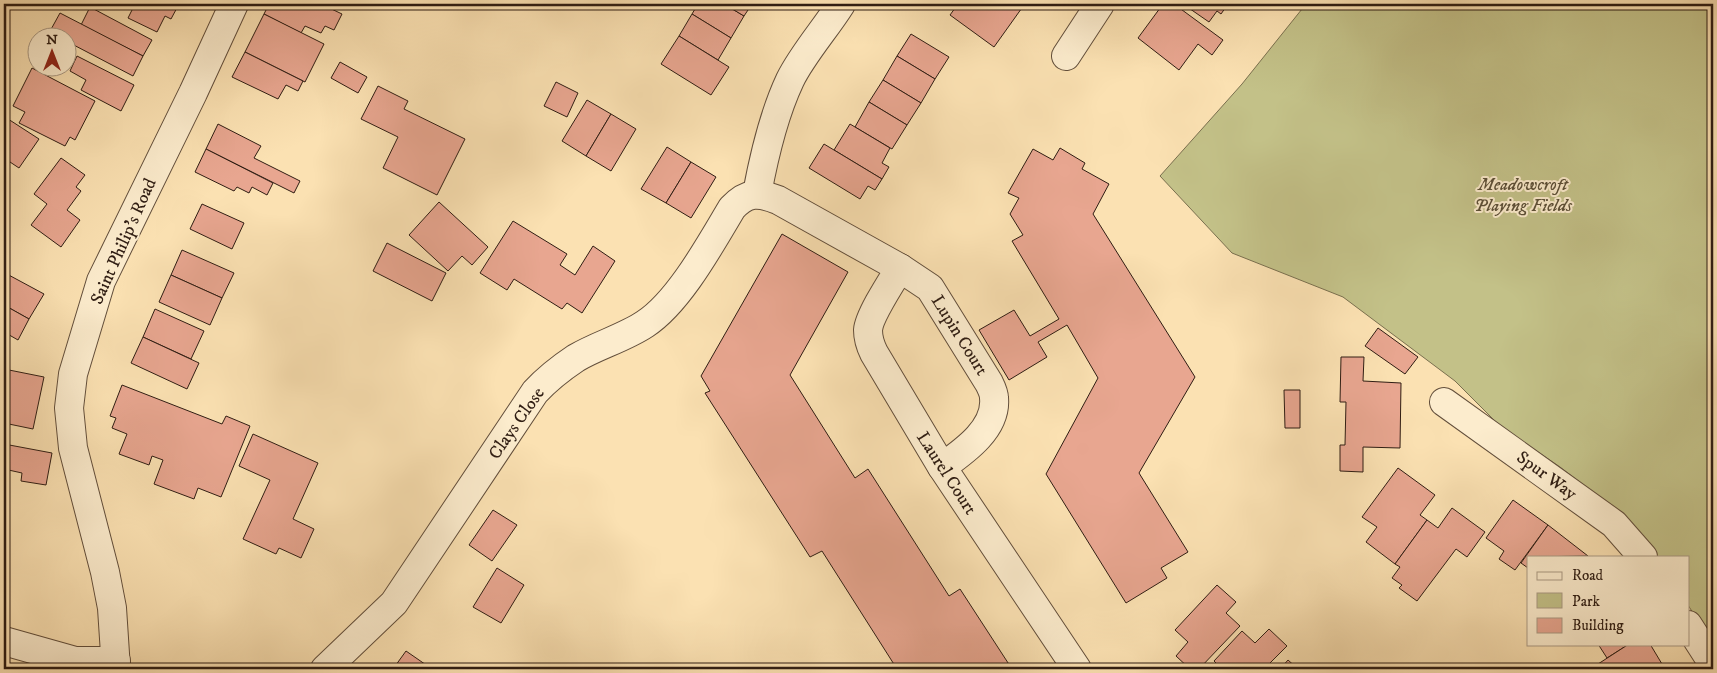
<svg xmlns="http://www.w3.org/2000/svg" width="1717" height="673" font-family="'IM FELL DW Pica',serif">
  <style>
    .green { fill: #c3c188; stroke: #796f4e }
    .building { fill: #e8a690; stroke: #2f1d13 }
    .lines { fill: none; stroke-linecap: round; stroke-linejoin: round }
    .street-casing { stroke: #624e3b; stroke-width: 30 }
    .street { stroke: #fceccd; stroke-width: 28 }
    .labels { text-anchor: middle; stroke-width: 4; stroke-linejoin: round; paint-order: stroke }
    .park-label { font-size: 18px; font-style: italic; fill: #5b4e36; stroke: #fceccd }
    .street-label { font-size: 18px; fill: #2f1d13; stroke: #fceccd }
  </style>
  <rect width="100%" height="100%" fill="#fbe1b2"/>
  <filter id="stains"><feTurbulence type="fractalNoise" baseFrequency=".004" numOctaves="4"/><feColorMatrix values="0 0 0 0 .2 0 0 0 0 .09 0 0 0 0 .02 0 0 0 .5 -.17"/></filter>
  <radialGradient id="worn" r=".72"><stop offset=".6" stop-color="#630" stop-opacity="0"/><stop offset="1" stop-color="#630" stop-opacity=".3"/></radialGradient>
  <path class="green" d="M 1306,4 L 1713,4 L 1713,645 L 1688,605 L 1688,557 L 1657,557 L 1647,542 L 1603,500 L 1560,467 L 1501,427 L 1455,381 L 1343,297 L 1232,253 L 1160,176 L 1242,84 Z"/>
  <g class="building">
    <path d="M 135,4 L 179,4 L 171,19 L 165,16 L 157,32 L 128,18 Z"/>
    <path d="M 269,4 L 321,4 L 342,14 L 334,30 L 325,26 L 321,33 L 305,26 L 301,33 L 264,14 Z"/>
    <path d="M 354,4 L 366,4 L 364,8 Z"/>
    <path d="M 698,4 L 724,4 L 744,16 L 731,38 L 692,14 Z"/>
    <path d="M 724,4 L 752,4 L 744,16 Z"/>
    <path d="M 958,4 L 1022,4 L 1024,5 L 994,47 L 950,15 Z"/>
    <path d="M 1163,4 L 1174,4 L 1223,40 L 1212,55 L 1198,44 L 1179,70 L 1138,38 Z"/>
    <path d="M 1183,4 L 1228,4 L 1221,14 L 1217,11 L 1209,22 Z"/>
    <path d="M 90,7 L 152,40 L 143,56 L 81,25 Z"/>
    <path d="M 60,13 L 143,56 L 133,76 L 68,42 L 68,38 L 59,38 L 49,33 Z"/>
    <path d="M 264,14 L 324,44 L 305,82 L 245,52 Z"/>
    <path d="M 692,14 L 731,38 L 718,60 L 679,36 Z"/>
    <path d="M 911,34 L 949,57 L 935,79 L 897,56 Z"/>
    <path d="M 679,36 L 729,67 L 711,95 L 661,64 Z"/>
    <path d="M 245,52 L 303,81 L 298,91 L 286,85 L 278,99 L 232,77 Z"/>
    <path d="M 77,56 L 134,85 L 121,111 L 81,90 L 86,80 L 70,71 Z"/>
    <path d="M 897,56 L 935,79 L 921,103 L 883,80 Z"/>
    <path d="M 340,62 L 367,77 L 358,93 L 331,78 Z"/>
    <path d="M 32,68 L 95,101 L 75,140 L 70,137 L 65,146 L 19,123 L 25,112 L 13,106 Z"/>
    <path d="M 883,80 L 921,103 L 907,125 L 869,102 Z"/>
    <path d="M 556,82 L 578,93 L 567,117 L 544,106 Z"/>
    <path d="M 378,86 L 408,101 L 404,109 L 465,139 L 437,195 L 383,168 L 398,137 L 361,119 Z"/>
    <path d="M 587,100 L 611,114 L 586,156 L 562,141 Z"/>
    <path d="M 869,102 L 907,125 L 892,149 L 855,127 Z"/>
    <path d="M 611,114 L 636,129 L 611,171 L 586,156 Z"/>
    <path d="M 5,117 L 39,139 L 19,168 L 4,158 Z"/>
    <path d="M 218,124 L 261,146 L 254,158 L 300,181 L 294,193 L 206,149 Z"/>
    <path d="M 850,124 L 890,148 L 882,163 L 889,167 L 882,179 L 834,150 Z"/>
    <path d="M 824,144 L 882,179 L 875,190 L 868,186 L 860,199 L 809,168 Z"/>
    <path d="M 667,147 L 691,162 L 666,203 L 641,189 Z"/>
    <path d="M 1060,148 L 1085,163 L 1082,169 L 1109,184 L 1093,214 L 1195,377 L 1139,473 L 1188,552 L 1161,568 L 1167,578 L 1126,603 L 1046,474 L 1098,378 L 1067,325 L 1038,342 L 1047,357 L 1009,380 L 979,330 L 1014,310 L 1030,336 L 1059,319 L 1012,241 L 1023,235 L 1010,214 L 1019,198 L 1008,193 L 1033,149 L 1053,160 Z"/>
    <path d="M 206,149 L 273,183 L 267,195 L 252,187 L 249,193 L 237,187 L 234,191 L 195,172 Z"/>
    <path d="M 61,158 L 85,175 L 76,187 L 81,191 L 67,210 L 80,220 L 61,247 L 31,225 L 47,204 L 34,194 Z"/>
    <path d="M 691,162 L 716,177 L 691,218 L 666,203 Z"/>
    <path d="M 439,202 L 488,247 L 472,265 L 462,256 L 448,271 L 409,235 Z"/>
    <path d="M 202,204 L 244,223 L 232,249 L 190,229 Z"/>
    <path d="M 513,221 L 567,254 L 560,265 L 575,275 L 593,246 L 615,261 L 582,313 L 567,303 L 562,309 L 514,279 L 507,290 L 480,273 Z"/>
    <path d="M 782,234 L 848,272 L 790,375 L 855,478 L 868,469 L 949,596 L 960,589 L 1012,669 L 897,669 L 822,551 L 810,557 L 705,393 L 710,391 L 701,376 Z"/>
    <path d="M 387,243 L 446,273 L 432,301 L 373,271 Z"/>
    <path d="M 182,250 L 234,273 L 222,298 L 171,275 Z"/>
    <path d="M 5,273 L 44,294 L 29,319 L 4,305 L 4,275 Z"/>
    <path d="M 171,275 L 222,298 L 210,325 L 159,302 Z"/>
    <path d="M 4,305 L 29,319 L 18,340 L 4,332 Z"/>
    <path d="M 155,309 L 204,331 L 191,359 L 143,337 Z"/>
    <path d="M 1378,328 L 1418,357 L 1405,374 L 1365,346 Z"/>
    <path d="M 143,337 L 199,363 L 187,389 L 131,363 Z"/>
    <path d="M 1341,357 L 1364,357 L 1363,381 L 1401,383 L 1400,448 L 1363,447 L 1363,472 L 1340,471 L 1340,445 L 1345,445 L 1346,402 L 1340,402 Z"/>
    <path d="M 4,369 L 44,377 L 33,429 L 4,423 Z"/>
    <path d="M 122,385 L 222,424 L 226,416 L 250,426 L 221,497 L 198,488 L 194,499 L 154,484 L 163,460 L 152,456 L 149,465 L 119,454 L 127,434 L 112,428 L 116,418 L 110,416 Z"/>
    <path d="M 1284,390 L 1300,390 L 1300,428 L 1285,428 Z"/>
    <path d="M 253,434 L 318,463 L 293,519 L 314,529 L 301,558 L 279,548 L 276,554 L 243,539 L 270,480 L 239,466 Z"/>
    <path d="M 4,444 L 52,453 L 46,485 L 21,481 L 22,473 L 4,469 Z"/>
    <path d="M 1398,468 L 1435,495 L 1420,515 L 1427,520 L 1395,564 L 1366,542 L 1377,527 L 1362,517 Z"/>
    <path d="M 1513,500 L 1548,525 L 1515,570 L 1499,559 L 1504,551 L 1486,538 Z"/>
    <path d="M 1452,508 L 1485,532 L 1467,557 L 1456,549 L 1417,601 L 1399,588 L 1402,585 L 1392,578 L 1400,567 L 1395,564 L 1427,520 L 1438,528 Z"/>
    <path d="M 493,510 L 517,525 L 492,561 L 469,545 Z"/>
    <path d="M 1548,525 L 1588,556 L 1528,557 L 1528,568 L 1521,563 Z"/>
    <path d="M 497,568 L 524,585 L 501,623 L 473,607 Z"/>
    <path d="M 1217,585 L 1236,602 L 1226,613 L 1240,626 L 1199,669 L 1190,669 L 1176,656 L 1188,642 L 1175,630 Z"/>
    <path d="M 1269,629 L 1287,646 L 1264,669 L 1222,669 L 1214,661 L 1242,631 L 1255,643 Z"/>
    <path d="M 1598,644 L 1629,644 L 1607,658 Z"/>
    <path d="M 1629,644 L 1650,644 L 1665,669 L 1615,669 L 1615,668 L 1602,669 L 1598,664 Z"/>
    <path d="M 406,651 L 432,669 L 393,669 Z"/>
    <path d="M 1288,660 L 1298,669 L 1280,669 Z"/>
  </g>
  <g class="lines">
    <g class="street-casing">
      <g id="street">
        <path d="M 1066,56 L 1100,4"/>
        <path d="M 757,194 C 764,156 773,116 790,80 C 802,55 826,28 841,4"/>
        <path d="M 900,268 C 892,281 869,316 868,330 C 868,339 870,345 874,353 L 942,467 L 1077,669"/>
        <path d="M 1444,402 L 1614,524 L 1643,557"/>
        <path d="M 1688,625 L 1713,664"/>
        <path d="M 4,641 L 75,661 L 116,661"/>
        <path d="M 116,669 L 112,608 L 105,572 L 73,448 L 69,408 L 73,374 L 101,281 L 193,93 L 234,4"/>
        <path d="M 325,669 L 394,603 L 535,392 C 547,379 561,368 576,358 C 598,345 624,338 645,324 C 679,302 711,243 732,208 C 747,192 758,192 778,200 L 900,268 L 930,288 L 989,383 C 991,387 994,393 994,398 C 997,429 963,452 942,467"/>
      </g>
    </g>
    <use href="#street" class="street"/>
  </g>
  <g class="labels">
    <g class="park-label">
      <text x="1523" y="190">Meadowcroft<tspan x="1523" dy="21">Playing Fields</tspan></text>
    </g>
    <g class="street-label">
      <text transform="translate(123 241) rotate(-66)" y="6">Saint Philip's Road</text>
      <text transform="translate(960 335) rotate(58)" y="6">Lupin Court</text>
      <text transform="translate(516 423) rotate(-55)" y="6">Clays Close</text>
      <text transform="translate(947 473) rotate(57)" y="6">Laurel Court</text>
      <text transform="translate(1547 475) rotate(36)" y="6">Spur Way</text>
    </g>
  </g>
  <rect width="1717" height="673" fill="none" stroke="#fbe1b2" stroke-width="20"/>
  <rect x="5" y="5" width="1707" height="663" fill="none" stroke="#2f1d13" stroke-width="2.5"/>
  <rect x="10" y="10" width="1697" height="653" fill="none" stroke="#2f1d13"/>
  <rect x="1527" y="556" width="162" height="90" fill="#fceccd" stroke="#aa9983"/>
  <rect x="1537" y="572" width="25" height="8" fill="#fceccd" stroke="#aa9983"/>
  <text x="1572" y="580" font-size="15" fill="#2f1d13">Road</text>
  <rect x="1537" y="593" width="25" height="15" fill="#c3c188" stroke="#aa9983"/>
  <text x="1572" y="606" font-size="15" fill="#2f1d13">Park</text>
  <rect x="1537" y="618" width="25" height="15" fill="#e8a690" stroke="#aa9983"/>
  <text x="1572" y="630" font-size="15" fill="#2f1d13">Building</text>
  <g transform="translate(52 52)"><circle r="24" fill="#fceccd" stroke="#aa9983"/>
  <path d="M0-4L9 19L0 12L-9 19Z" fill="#8f2418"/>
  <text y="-8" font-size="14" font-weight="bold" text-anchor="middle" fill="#2f1d13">N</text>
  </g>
  <rect width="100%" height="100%" filter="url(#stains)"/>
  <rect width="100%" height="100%" fill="url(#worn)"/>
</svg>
